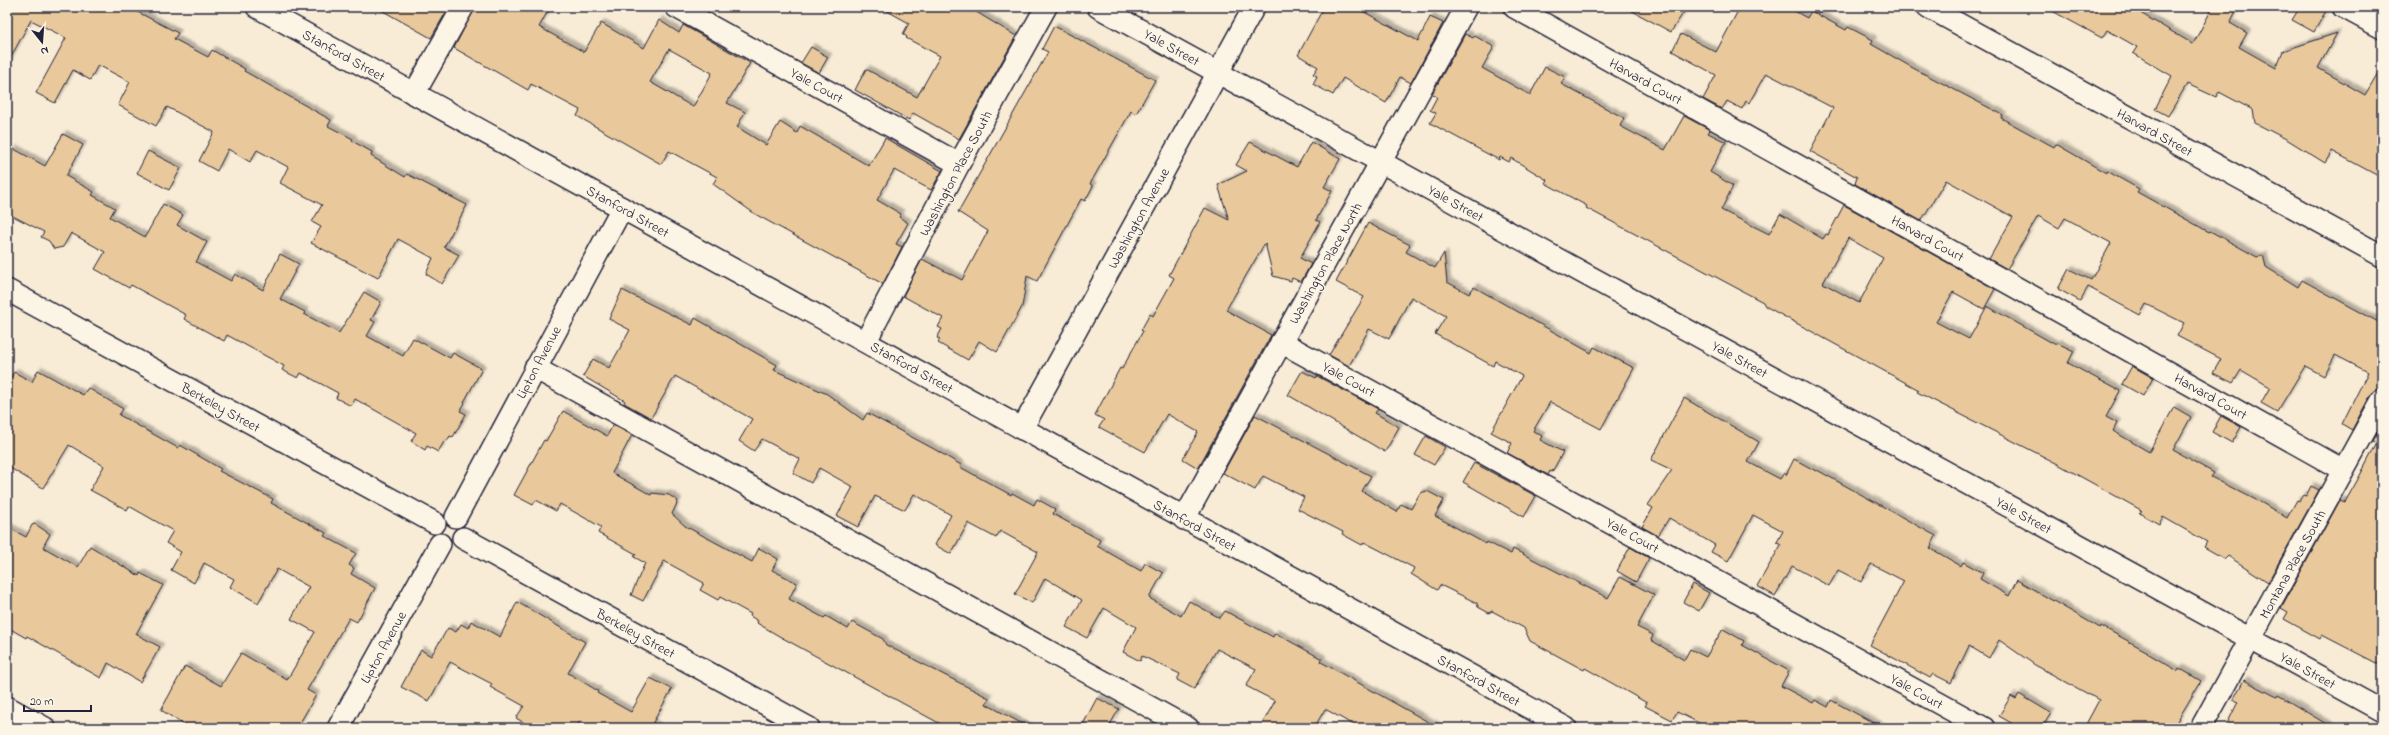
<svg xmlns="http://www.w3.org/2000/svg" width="2389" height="735" font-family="'Indie Flower',sans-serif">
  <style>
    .building { fill: #e9c99b; stroke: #22223b; fill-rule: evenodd; filter: url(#shadow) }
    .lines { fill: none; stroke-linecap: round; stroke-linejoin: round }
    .minor-casing { stroke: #22223b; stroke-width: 24 }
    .minor { stroke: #fcf5e5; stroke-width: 21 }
    .labels { text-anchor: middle; stroke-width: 3; stroke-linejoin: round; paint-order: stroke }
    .street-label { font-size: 14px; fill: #22223b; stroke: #fcf5e5 }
  </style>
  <defs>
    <filter id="shadow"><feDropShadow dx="3.5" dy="-3.5" stdDeviation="1" flood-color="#0004"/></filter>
  </defs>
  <rect width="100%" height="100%" fill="#f8ecd6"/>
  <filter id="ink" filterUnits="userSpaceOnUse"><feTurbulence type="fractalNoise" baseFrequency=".025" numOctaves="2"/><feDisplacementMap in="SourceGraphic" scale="8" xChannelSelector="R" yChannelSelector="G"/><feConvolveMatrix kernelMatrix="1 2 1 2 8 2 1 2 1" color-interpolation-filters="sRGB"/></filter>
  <g filter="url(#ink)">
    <g class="building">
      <path d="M 7,7 L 128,7 L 178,33 L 174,39 L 208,57 L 212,50 L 245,69 L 244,71 L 331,120 L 328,126 L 353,139 L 352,141 L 372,152 L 371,156 L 405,177 L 407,174 L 467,205 L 444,247 L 459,255 L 442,284 L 426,274 L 433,258 L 398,239 L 378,278 L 311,243 L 321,227 L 312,222 L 322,205 L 280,183 L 288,167 L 257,150 L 250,162 L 228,149 L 217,171 L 199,161 L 214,132 L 167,107 L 156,126 L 118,105 L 130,82 L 98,65 L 90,80 L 73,70 L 55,103 L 36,93 L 66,38 L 31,20 L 7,64 Z"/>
      <path d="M 376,7 L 449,7 L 431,38 Z"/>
      <path d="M 475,7 L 550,7 L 539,27 L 584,52 L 601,23 L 644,48 L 659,20 L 679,33 L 683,25 L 750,63 L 727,103 L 745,112 L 737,127 L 766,145 L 780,122 L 797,133 L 800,126 L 869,166 L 885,138 L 942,171 L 931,190 L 894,170 L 877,200 L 901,214 L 899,217 L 908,223 L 896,244 L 902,247 L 883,284 L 755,214 L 713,184 L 717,177 L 669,151 L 661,164 L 577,116 L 580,110 L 531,84 L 528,90 L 454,48 ZM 669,49 L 712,73 L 693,107 L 650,82 Z"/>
      <path d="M 880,7 L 968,7 L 1016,36 L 959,139 L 913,113 L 909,120 L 855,90 L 866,69 L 917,97 L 940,56 L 906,38 L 907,37 L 903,34 L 909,23 Z"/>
      <path d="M 1324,7 L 1355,7 L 1418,41 L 1430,17 L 1443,23 L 1411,83 L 1400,77 L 1386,103 L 1343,78 L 1333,95 L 1313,84 L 1317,76 L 1313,74 L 1318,67 L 1298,55 Z"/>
      <path d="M 1625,7 L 1687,7 L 1671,32 Z"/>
      <path d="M 1740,7 L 1787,7 L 1807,18 L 1811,11 L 1846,30 L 1848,27 L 1873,40 L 1871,44 L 1913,68 L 2003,115 L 2001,118 L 2054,147 L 2056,144 L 2106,173 L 2107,171 L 2139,189 L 2137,192 L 2209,232 L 2210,231 L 2257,257 L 2263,255 L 2266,267 L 2298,287 L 2302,280 L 2382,324 L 2382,388 L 2371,394 L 2352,430 L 2342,424 L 2368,372 L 2335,355 L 2324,376 L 2305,366 L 2277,412 L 2261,403 L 2270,387 L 2241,370 L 2233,383 L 2213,373 L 2221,359 L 2177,336 L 2184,323 L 2146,304 L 2140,315 L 2088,287 L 2080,301 L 2058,289 L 2069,269 L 2091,280 L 2111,243 L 2065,218 L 2059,228 L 2038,216 L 2007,269 L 1989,259 L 2013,217 L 1946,180 L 1921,221 L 1855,184 L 1857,177 L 1810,151 L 1833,108 L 1766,73 L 1749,103 L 1746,101 L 1742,109 L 1727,101 L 1722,109 L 1703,99 L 1716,75 L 1672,51 L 1681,34 L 1716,52 Z"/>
      <path d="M 2045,7 L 2130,7 L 2193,44 L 2213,7 L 2238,7 L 2230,23 L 2247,33 L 2239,47 L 2276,68 L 2283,51 L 2337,33 L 2318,68 L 2365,95 L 2382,66 L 2382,178 L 2332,151 L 2325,163 L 2288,140 L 2255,123 L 2253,110 L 2219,92 L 2216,97 L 2187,84 L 2168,116 L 2155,109 L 2172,76 L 2133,53 L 2137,47 L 2107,30 L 2102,38 Z"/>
      <path d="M 2300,7 L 2328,7 L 2314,32 L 2292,20 Z"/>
      <path d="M 1054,26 L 1155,80 L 1136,114 L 1131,111 L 1090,184 L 1093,186 L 1085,201 L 1081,199 L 1037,281 L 1027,276 L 1022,307 L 997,352 L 979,341 L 968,360 L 938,343 L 940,339 L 937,338 L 942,329 L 938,327 L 943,318 L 903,296 L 922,259 L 962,280 L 988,231 L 958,212 L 1048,52 L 1042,49 Z"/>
      <path d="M 1465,34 L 1473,38 L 1475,36 L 1494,47 L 1482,68 L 1530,95 L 1545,67 L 1565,77 L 1561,84 L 1624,118 L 1620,126 L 1665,150 L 1684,116 L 1710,130 L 1708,133 L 1726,142 L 1710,172 L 1733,186 L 1721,210 L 1769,234 L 1780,214 L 1823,239 L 1826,234 L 1828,235 L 1844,205 L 1995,289 L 1984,309 L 1953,292 L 1936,322 L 1969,339 L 1987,306 L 2056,345 L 2057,343 L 2074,351 L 2068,363 L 2120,391 L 2106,417 L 2117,423 L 2113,431 L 2149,452 L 2174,407 L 2191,417 L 2173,450 L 2214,473 L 2211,477 L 2262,503 L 2287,518 L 2297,500 L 2299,501 L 2303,495 L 2306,496 L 2311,486 L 2319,490 L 2268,582 L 2228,556 L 2225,559 L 2204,547 L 2207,542 L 2163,517 L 2159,524 L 2139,513 L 2141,510 L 2056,463 L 1917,392 L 1919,390 L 1765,306 L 1763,302 L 1586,208 L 1587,206 L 1545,183 L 1547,180 L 1511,158 L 1509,162 L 1500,157 L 1499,160 L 1430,123 L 1436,113 L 1430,110 L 1437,97 L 1432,94 ZM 1848,238 L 1883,258 L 1859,303 L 1823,283 Z"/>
      <path d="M 811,47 L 828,57 L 819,73 L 801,63 Z"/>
      <path d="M 63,134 L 83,145 L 66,176 L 94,192 L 92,195 L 115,208 L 110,217 L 145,237 L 163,204 L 183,215 L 177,225 L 207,242 L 196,262 L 231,281 L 235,274 L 263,290 L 280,254 L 299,264 L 280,299 L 305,312 L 304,314 L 339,333 L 364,292 L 381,302 L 371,320 L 375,322 L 367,336 L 403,356 L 413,338 L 450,358 L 453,353 L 482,369 L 464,402 L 465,403 L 460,411 L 466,414 L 453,437 L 450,436 L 447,441 L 445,440 L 438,452 L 427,446 L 425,450 L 411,441 L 416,433 L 355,399 L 351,406 L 336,398 L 338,393 L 301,373 L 298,378 L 282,370 L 284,366 L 227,335 L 224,341 L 184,319 L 186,315 L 131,285 L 129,288 L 95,269 L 105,252 L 71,233 L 63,247 L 54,249 L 49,241 L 41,237 L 44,232 L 7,213 L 7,162 L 14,149 L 45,166 Z"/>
      <path d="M 1250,142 L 1297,167 L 1311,142 L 1340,159 L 1324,187 L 1332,191 L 1316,220 L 1320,222 L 1300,258 L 1311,264 L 1301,282 L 1292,278 L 1291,281 L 1273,276 L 1265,243 L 1226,310 L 1271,335 L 1198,468 L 1183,459 L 1198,432 L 1167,414 L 1145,452 L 1099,427 L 1104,420 L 1095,415 L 1120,368 L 1122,369 L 1143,331 L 1141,330 L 1150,314 L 1153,316 L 1174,278 L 1169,275 L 1205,208 L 1229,220 L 1218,185 L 1247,171 L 1236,165 Z"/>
      <path d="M 148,151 L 181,168 L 169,190 L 137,173 Z"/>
      <path d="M 1368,223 L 1410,245 L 1406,252 L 1435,268 L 1444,253 L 1447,282 L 1469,294 L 1474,287 L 1591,353 L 1594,347 L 1634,368 L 1601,429 L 1550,402 L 1533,431 L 1542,436 L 1540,440 L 1563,452 L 1552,472 L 1550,471 L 1548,475 L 1507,453 L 1512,443 L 1491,432 L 1522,376 L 1495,361 L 1493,366 L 1435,334 L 1446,316 L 1411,297 L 1389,339 L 1369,329 L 1349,366 L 1329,355 L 1364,297 L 1336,282 Z"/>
      <path d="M 622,290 L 692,325 L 695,318 L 777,365 L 774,370 L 827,394 L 863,420 L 867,413 L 934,449 L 961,465 L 960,467 L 1011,495 L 1012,493 L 1034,505 L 1037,499 L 1055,509 L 1053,514 L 1100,540 L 1097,546 L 1141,571 L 1145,563 L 1163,573 L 1149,598 L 1181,616 L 1189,601 L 1220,618 L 1225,611 L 1273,637 L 1275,633 L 1322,659 L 1321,662 L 1439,728 L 1359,728 L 1325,709 L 1314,728 L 1260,728 L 1275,701 L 1246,686 L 1256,669 L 1217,649 L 1194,689 L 1177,680 L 1180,674 L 1142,656 L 1140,661 L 1123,652 L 1136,627 L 1104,608 L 1087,638 L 1066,627 L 1082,600 L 1045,578 L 1032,603 L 1015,594 L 1038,552 L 1000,531 L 996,538 L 968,523 L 951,554 L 935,545 L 951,515 L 914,494 L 905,510 L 875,496 L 858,527 L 837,516 L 853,487 L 819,468 L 811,483 L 793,473 L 800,459 L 762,439 L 754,451 L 739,441 L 752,419 L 675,376 L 651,418 L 624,403 L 625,401 L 583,376 L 593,359 L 609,368 L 630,330 L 609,319 Z"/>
      <path d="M 2132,366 L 2153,378 L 2143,396 L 2122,384 Z"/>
      <path d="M 38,370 L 83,395 L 88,388 L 123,409 L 119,415 L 178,448 L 180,445 L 221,469 L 219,471 L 273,499 L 271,503 L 326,533 L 324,536 L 356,553 L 349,565 L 354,568 L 351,574 L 375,588 L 357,622 L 349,618 L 307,690 L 316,695 L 297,728 L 189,728 L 161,710 L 185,666 L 221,686 L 241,653 L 287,680 L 315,632 L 291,619 L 309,587 L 277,569 L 258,603 L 230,587 L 234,579 L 204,563 L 194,583 L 171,570 L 181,552 L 166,543 L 173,531 L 129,506 L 127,510 L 90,490 L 104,466 L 69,445 L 43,488 L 7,466 L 7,384 L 14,372 L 32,382 Z"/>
      <path d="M 1302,371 L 1316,378 L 1317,376 L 1378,409 L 1375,413 L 1399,427 L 1385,452 L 1288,395 Z"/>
      <path d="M 1684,398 L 1759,442 L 1748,462 L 1780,479 L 1784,473 L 1786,475 L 1794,459 L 1816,471 L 1817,470 L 1936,536 L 1930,548 L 1961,566 L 1963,562 L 1983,573 L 1980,579 L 2009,596 L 2017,580 L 2100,628 L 2101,626 L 2148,652 L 2147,653 L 2178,671 L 2179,668 L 2201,681 L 2173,728 L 2084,728 L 2099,700 L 2035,665 L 1999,640 L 1989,658 L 1969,646 L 1951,683 L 1933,674 L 1930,678 L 1870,645 L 1904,581 L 1871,564 L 1861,582 L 1838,570 L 1829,586 L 1792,566 L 1775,596 L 1757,586 L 1781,545 L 1777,542 L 1783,531 L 1753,515 L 1728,561 L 1711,552 L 1715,545 L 1669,518 L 1658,536 L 1642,527 L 1653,508 L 1648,505 L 1672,470 L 1651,460 Z"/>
      <path d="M 563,411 L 607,436 L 613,425 L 632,435 L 612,473 L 651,495 L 652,493 L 669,495 L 678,501 L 672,514 L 685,526 L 752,562 L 759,548 L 778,559 L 772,570 L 797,583 L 789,599 L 824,618 L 826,616 L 848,629 L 852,622 L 883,639 L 886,645 L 989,698 L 986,704 L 1030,728 L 948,728 L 779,636 L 757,623 L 758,621 L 750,616 L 751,614 L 720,597 L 718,600 L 700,590 L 704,583 L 664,561 L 643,601 L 631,595 L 645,563 L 634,557 L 636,554 L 598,533 L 601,527 L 560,504 L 556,511 L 536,500 L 533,505 L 514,495 L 544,440 L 546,441 Z"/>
      <path d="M 1255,415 L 1371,476 L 1362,491 L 1397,512 L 1401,504 L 1411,509 L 1420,493 L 1427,491 L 1444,500 L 1435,516 L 1486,544 L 1487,542 L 1511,554 L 1513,549 L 1608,598 L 1620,577 L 1654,595 L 1637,627 L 1653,635 L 1651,640 L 1684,660 L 1690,649 L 1706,657 L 1723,629 L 1744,641 L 1742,645 L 1789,671 L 1781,686 L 1813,703 L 1815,700 L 1828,707 L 1831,700 L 1883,728 L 1709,728 L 1677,712 L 1672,720 L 1645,706 L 1647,703 L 1585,668 L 1584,670 L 1530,641 L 1524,628 L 1492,611 L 1489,613 L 1478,607 L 1477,603 L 1440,585 L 1437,590 L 1411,574 L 1414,568 L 1364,542 L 1362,545 L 1342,534 L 1343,532 L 1298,509 L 1304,497 L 1263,476 L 1255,490 L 1223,473 Z"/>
      <path d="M 2221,416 L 2241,427 L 2232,443 L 2212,432 Z"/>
      <path d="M 2382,425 L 2382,666 L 2322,635 L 2320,639 L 2284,619 L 2288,612 L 2281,608 L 2340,500 L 2345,502 L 2357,481 L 2377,443 L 2373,441 Z"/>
      <path d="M 1426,436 L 1445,447 L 1434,465 L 1415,455 Z"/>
      <path d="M 1474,463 L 1536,496 L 1524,517 L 1463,482 Z"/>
      <path d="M 35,524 L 50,534 L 43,547 L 78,567 L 90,546 L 139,576 L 140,573 L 163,585 L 136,634 L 160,647 L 140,682 L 108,663 L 101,678 L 27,636 L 26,638 L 7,627 L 7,527 L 26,537 L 32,525 Z"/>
      <path d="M 1630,547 L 1649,558 L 1636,582 L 1617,571 Z"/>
      <path d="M 1693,584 L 1709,593 L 1699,611 L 1683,602 Z"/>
      <path d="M 517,602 L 585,642 L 568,673 L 598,691 L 597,693 L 631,712 L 650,678 L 672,689 L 652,724 L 660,728 L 593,728 L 580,721 L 576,728 L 533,728 L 516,718 L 524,706 L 490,687 L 492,684 L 450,662 L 429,701 L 401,687 L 421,650 L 431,656 L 448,628 L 456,632 L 461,624 L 468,628 L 471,621 L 500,637 Z"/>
      <path d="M 2244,680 L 2277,697 L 2278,695 L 2333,728 L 2225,728 L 2238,702 L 2233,700 Z"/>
      <path d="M 2019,694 L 2051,713 L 2042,728 L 2020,728 L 1999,716 L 2011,696 L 2016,699 Z"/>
      <path d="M 1097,698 L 1119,709 L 1108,728 L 1081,728 Z"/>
    </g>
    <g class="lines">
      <g class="minor-casing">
        <g id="minor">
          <path d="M 257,7 L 1566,728"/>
          <path d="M 676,7 L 959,164"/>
          <path d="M 1098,7 L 2382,711"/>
          <path d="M 1514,7 L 2343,470"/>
          <path d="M 1928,7 L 2382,256"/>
          <path d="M 2343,7 L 2382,28"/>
          <path d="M 414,94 L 463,7"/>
          <path d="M 7,290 L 435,523"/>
          <path d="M 866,341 L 959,164 L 1046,7"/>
          <path d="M 1281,342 L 1984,728"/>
          <path d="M 535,368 L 1188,728"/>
          <path d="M 1022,429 L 1254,7"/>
          <path d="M 456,517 L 622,208"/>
          <path d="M 1184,519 L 1466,7"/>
          <path d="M 463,538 L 809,728"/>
          <path d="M 7,707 L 45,728"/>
          <path d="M 338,728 L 440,544"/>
          <path d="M 2201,728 L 2382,400"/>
        </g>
      </g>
      <use href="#minor" class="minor"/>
    </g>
  </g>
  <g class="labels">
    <g class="street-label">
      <text transform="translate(1172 47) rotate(29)" y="5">Yale Street</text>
      <text transform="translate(344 55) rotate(29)" y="5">Stanford Street</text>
      <text transform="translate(1646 81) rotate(29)" y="5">Harvard Court</text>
      <text transform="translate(817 85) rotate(29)" y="5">Yale Court</text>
      <text transform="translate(2155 132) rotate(29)" y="5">Harvard Street</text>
      <text transform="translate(955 173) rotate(-62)" y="5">Washington Place South</text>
      <text transform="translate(1456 203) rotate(29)" y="5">Yale Street</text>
      <text transform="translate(628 211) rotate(29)" y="5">Stanford Street</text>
      <text transform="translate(1138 218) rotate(-61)" y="5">Washington Avenue</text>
      <text transform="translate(1928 238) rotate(29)" y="5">Harvard Court</text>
      <text transform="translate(1325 263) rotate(-61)" y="5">Washington Place North</text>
      <text transform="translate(1740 359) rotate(29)" y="5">Yale Street</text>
      <text transform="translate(538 362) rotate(-62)" y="5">Lipton Avenue</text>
      <text transform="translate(912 367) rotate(29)" y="5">Stanford Street</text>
      <text transform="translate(1349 379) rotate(29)" y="5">Yale Court</text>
      <text transform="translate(2211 396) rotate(29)" y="5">Harvard Court</text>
      <text transform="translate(221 407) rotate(29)" y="5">Berkeley Street</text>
      <text transform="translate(2024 515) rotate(29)" y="5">Yale Street</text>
      <text transform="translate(1195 525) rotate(29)" y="5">Stanford Street</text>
      <text transform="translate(1633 535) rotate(29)" y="5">Yale Court</text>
      <text transform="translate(2292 564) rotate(-61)" y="5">Montana Place South</text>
      <text transform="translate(636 633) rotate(29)" y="5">Berkeley Street</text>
      <text transform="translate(383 647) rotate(-61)" y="5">Lipton Avenue</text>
      <text transform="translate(2308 670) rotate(29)" y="5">Yale Street</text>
      <text transform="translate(1479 680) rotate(29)" y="5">Stanford Street</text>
      <text transform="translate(1917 691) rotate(29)" y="5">Yale Court</text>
    </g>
  </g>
  <rect width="2389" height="735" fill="none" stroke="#fcf5e5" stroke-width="24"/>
  <rect x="12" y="12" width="2365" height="711" fill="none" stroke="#22223b" stroke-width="1.5" filter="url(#ink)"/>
  <g transform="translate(42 42) rotate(163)" stroke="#fcf5e5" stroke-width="3" paint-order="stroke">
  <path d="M0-3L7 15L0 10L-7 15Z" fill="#22223b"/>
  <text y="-6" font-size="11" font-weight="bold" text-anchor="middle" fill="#22223b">N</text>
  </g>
  <path d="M24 705v6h67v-6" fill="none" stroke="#22223b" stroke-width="2"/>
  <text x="30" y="705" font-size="12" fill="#22223b" stroke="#fcf5e5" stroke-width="3" paint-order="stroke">20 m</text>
</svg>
